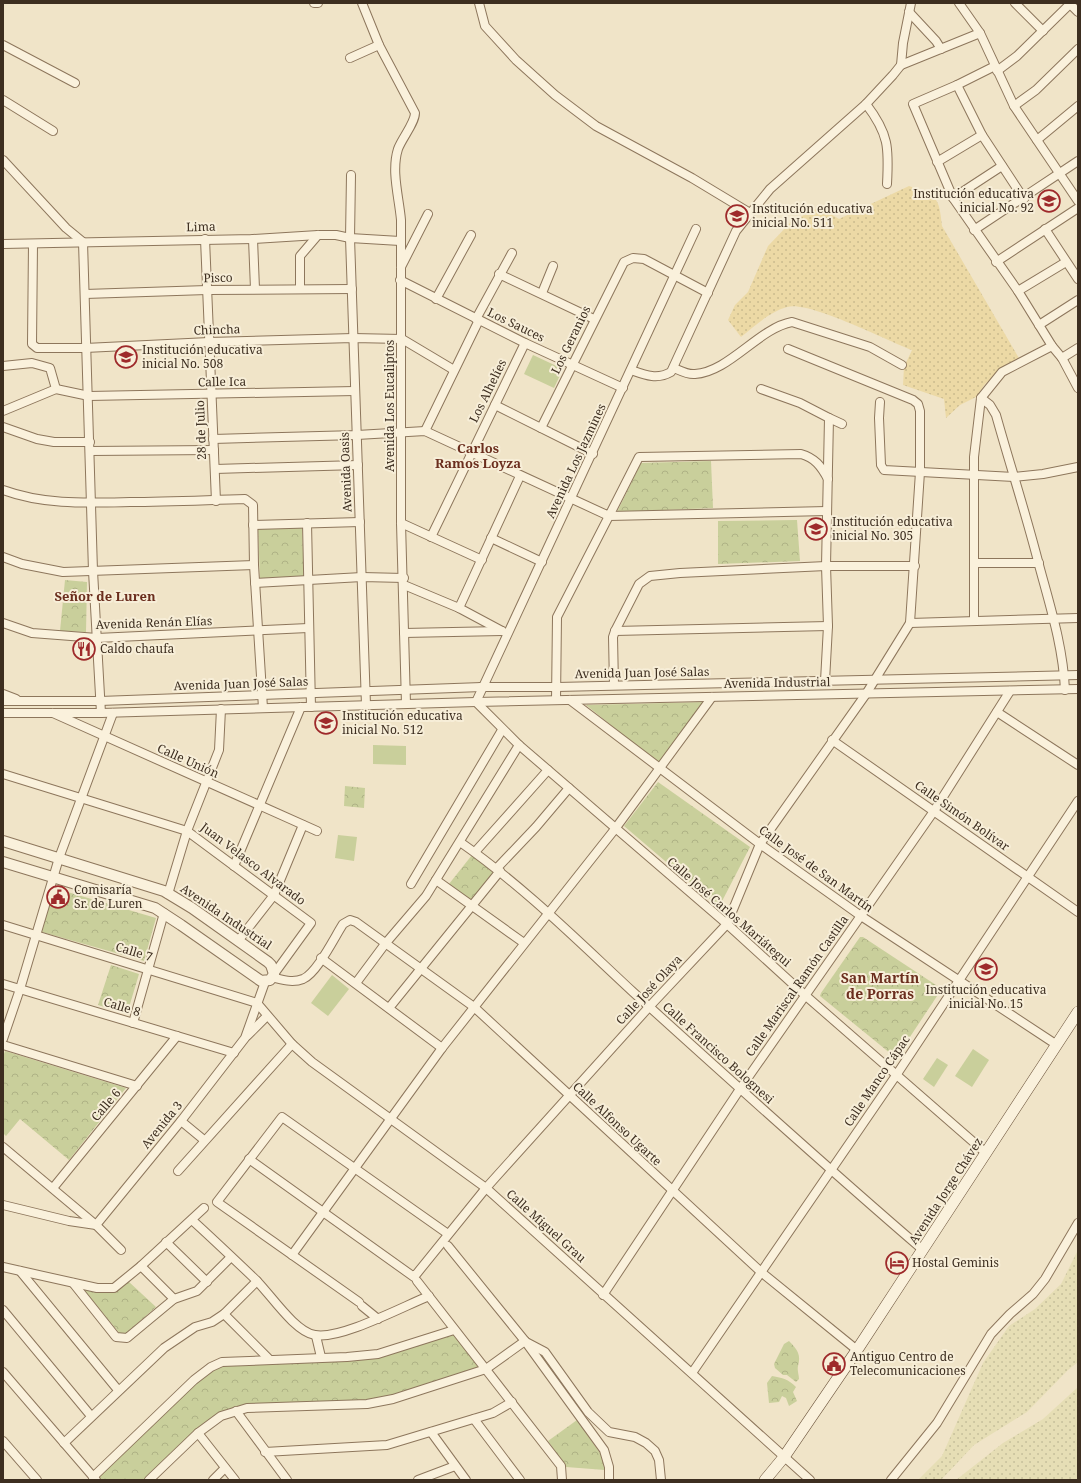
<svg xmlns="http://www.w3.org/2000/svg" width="1081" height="1483" font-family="'Noto Serif',serif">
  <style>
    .farmland { fill: url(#farmland-dots) }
    .grass { fill: #c9cf9b }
    .sand { fill: url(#sand-dots) }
    .park { fill: url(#park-crowns) }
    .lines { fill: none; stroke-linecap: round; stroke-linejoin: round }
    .minor-casing { stroke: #8d765c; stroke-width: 10 }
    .tertiary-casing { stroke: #8d765c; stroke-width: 12 }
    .secondary-casing { stroke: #6f573f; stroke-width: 12 }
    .minor { stroke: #faf1dc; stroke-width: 8 }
    .tertiary { stroke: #faf1dc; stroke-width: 10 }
    .secondary { stroke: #faf1dc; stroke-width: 11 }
    .labels { text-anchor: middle; stroke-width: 4; stroke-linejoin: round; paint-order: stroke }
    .poi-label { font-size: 12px; fill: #3d2e20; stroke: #f7eed8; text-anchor: start }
    .street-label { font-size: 12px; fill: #3d2e20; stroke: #f7eed8 }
    .neighbourhood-label { font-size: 13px; font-weight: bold; fill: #6b2e1e; stroke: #f7eed8 }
    .quarter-label { font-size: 14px; font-weight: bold; fill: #6b2e1e; stroke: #f7eed8 }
  </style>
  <defs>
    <pattern id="farmland-dots" width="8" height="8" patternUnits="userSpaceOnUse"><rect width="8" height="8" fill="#e6deb5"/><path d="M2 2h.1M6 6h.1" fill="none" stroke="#c6bf9b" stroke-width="1.8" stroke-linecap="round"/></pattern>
    <pattern id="sand-dots" width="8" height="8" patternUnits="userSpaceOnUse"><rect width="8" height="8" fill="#ecd9a5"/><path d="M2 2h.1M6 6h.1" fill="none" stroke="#cbbb8e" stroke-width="1.8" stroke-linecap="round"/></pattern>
    <pattern id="park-crowns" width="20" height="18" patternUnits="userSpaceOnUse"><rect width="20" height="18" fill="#c9cf9b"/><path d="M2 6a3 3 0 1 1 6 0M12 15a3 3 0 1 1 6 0" fill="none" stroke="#aeb285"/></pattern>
  </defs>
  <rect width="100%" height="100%" fill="#f0e4c8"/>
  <g class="farmland">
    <path d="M 1078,1250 L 1078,1362 L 1068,1370 L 1027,1412 L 974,1445 L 941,1480 L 918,1480 L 942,1456 L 983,1363 L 1009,1326 L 1035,1309 L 1061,1284 Z"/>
    <path d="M 1078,1387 L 1078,1480 L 956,1480 L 1003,1443 L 1043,1419 Z"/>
  </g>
  <g class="grass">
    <path d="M 533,355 L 563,369 L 554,388 L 524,374 Z"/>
    <path d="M 373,745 L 406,746 L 406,765 L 373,764 Z"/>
    <path d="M 338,835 L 357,837 L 354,861 L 335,858 Z"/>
    <path d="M 332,975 L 349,989 L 328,1016 L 311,1003 Z"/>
    <path d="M 973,1049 L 989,1060 L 972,1087 L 955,1076 Z"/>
    <path d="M 937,1058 L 948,1065 L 934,1087 L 923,1079 Z"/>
  </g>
  <path class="sand" d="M 909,186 C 937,196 939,196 942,226 L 1020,360 L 1000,371 L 985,384 L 976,397 L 960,405 L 946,418 L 944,399 L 903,385 L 904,367 L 912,350 C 888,341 808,300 787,307 C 769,312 755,326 741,337 L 728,320 L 735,305 L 748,292 L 768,246 L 791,222 L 819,207 L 839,219 Z"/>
  <g class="park">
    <path d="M 711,461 L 713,508 L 617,512 L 641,463 Z"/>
    <path d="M 797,520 L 800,561 L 718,564 L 718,521 Z"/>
    <path d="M 302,527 L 304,579 L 260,580 L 258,528 Z"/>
    <path d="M 65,580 L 87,582 L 86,632 L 60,631 Z"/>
    <path d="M 705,702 L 659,764 L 586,705 Z"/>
    <path d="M 658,782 L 750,847 L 719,907 L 624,826 Z"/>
    <path d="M 345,786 L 365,788 L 364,808 L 344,806 Z"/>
    <path d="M 472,855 L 496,872 L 472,901 L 449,884 Z"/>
    <path d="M 54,888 L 156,918 L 144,961 L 42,932 Z"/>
    <path d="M 860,937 L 863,937 L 939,987 L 941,990 L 896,1058 L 820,996 L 821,993 Z"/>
    <path d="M 111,965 L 139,974 L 127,1014 L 98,1005 Z"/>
    <path d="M 5,1051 L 126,1088 L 69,1160 L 20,1119 L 6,1136 L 3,1133 L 3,1057 Z"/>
    <path d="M 128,1281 L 156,1307 L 124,1335 L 121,1335 L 83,1289 C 103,1283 107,1302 128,1281 Z"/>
    <path d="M 453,1333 L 478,1364 L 478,1367 L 474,1370 L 383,1398 L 338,1403 L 246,1405 L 228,1409 L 212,1418 L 146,1480 L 99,1480 L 100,1476 L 201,1378 L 214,1370 L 229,1364 L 371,1358 Z"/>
    <path d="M 789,1341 C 798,1350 801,1355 798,1366 C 797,1370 799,1375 799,1379 L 796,1382 L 787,1375 L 783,1375 L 775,1368 L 774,1364 L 784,1344 Z"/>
    <path d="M 772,1376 C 783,1378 788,1379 796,1387 L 793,1392 L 797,1401 L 789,1406 L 786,1398 L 782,1396 L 779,1402 L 769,1403 L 767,1383 Z"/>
    <path d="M 577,1420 L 602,1456 L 605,1470 L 566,1467 L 548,1441 Z"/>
  </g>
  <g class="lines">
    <g class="minor-casing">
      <g id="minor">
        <path d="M 314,3 L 318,3"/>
        <path d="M 362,3 L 379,45 L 415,113 C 415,123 402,138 398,149 C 391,171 399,197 401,220 L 401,523 L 406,704"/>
        <path d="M 479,3 L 485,26 L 516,60 L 555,95 L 596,126 L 692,178 L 750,213"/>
        <path d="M 959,3 L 980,33 L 1014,106 L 1078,201"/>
        <path d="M 1015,3 L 1043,31"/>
        <path d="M 1069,3 L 1078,12"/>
        <path d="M 909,12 L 936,41 L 941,49"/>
        <path d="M 3,45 L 75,83"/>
        <path d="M 350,58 L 379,45"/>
        <path d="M 901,65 L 980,33"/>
        <path d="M 995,66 L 957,85 L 913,104 L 953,198 L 1018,291 L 1052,346 L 1062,358 L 1078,388"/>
        <path d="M 997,71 L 1017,56 L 1070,4"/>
        <path d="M 957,85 L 982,135 L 1024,199"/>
        <path d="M 3,100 L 53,131"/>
        <path d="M 866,104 C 889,134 889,148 887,184"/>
        <path d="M 1014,106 L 1036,90 L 1078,49"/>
        <path d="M 1037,140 L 1078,106"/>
        <path d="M 3,160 L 66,228 L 83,242 L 93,571 L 101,713"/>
        <path d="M 937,162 L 982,135"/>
        <path d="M 351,175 L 350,238 L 366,705"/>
        <path d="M 953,198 L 1002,166"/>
        <path d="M 1045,229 L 1078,279"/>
        <path d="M 974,230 L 1078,161"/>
        <path d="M 205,239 L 216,501"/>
        <path d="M 253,239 L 255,289"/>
        <path d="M 3,244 L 253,239 L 318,235 L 336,235 L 350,238 L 400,241"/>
        <path d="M 33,244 L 32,344 L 37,348 L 85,348 L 209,342 L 353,338 L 402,339 L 454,370"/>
        <path d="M 996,262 L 1078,208"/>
        <path d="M 401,267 L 428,214"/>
        <path d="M 499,274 L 594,319"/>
        <path d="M 400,280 L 525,343 L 623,388"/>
        <path d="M 300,288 L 300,256 L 318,235"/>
        <path d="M 1018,291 L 1066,262"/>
        <path d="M 542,293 L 553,266"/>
        <path d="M 85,294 L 207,290 L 352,289"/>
        <path d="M 436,299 L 471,235"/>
        <path d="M 476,319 L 512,253"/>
        <path d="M 1039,325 L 1078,300"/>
        <path d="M 1062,358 L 1078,348"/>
        <path d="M 3,366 L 32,363 L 50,368 L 56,389 L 3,411"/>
        <path d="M 674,368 C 681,371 688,375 695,374 C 729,372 759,328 792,322 L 870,347 L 902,365"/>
        <path d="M 631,370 C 645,375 657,380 671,372 L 736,231 L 770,189 L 866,104 L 893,75 L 901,65 L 903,43 L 911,3"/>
        <path d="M 56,389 L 89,396 L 355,391"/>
        <path d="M 761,389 L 800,403 L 829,418 L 826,566 L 828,626 L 825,681"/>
        <path d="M 981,398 L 990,405 L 996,415 C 1010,465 1026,514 1039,565 C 1050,606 1063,646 1065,690"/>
        <path d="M 880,402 L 879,418 L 881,465 L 884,470 L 1014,477 L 1043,474 L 1078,467"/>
        <path d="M 495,405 L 593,454"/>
        <path d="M 829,418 L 842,424"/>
        <path d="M 3,427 L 37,439 L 54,442 L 90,442"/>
        <path d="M 541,428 L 624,262 L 633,258 L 644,259 L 708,293"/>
        <path d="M 425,431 L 479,320"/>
        <path d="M 213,439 L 357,435 L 425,431 L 609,516 L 639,457 L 801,454 C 815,458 821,466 828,479"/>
        <path d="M 90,451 L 214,450"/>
        <path d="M 215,469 L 358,465"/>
        <path d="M 3,490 C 44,505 86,503 130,502 C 168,502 207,500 245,499 L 253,505 L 254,565 L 263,708"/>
        <path d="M 307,523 L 311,707"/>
        <path d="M 401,523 L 482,560"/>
        <path d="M 253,525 L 360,522"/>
        <path d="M 431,537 L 525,343"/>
        <path d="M 491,538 L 542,562"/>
        <path d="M 3,557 L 22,564 L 63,572 L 254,565"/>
        <path d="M 974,563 L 1039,563"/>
        <path d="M 255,583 L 362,577 L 404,578"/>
        <path d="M 404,585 L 459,608 L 502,631"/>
        <path d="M 459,608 L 520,476"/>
        <path d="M 974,620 L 974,457 L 981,398 L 1002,372 L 1052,346"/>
        <path d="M 3,623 L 32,633 L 97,638 L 308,628"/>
        <path d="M 910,623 L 1078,618"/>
        <path d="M 615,631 L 828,626"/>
        <path d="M 404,633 L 502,631"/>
        <path d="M 614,685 L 613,637 L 615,631 L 639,584 L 650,576 L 680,573 L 826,566 L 915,566"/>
        <path d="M 481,687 L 557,687 L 1078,675"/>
        <path d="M 3,694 L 16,699"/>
        <path d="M 556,700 L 557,617 L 609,516 L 827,511"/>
        <path d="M 570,700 L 760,844 L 861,916 L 1057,1045"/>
        <path d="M 3,701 L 100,701 L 482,687"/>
        <path d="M 476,702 L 519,745 L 727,924 L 806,996 L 986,1153"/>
        <path d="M 476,702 L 696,229"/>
        <path d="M 997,712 L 1078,765"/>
        <path d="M 3,713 L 101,713 L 476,702 L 1078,689"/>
        <path d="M 53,713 L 317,831"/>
        <path d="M 832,740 L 1078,912"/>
        <path d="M 3,774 L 187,831 L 311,923 L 274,974"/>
        <path d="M 460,842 C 523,886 577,940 633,992 C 729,1079 825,1166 923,1250"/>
        <path d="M 475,852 L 548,770"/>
        <path d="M 234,866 L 301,707"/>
        <path d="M 497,868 L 536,827 L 569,788"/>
        <path d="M 436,880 L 524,943"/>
        <path d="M 411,884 L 502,730"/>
        <path d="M 168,894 L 187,831 L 219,750 L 221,709"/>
        <path d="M 3,925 L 257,1003"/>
        <path d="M 238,941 L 274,895 L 303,825"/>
        <path d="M 321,958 L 442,1048"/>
        <path d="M 272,977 C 282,980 293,983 303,979 C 317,973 334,938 343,924 L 350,920 L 356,922 L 474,1007 L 761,1272 L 857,1350"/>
        <path d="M 356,983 L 385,944 L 426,896 L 519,745"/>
        <path d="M 3,984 L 234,1053"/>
        <path d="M 257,1003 L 292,1044 L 312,1062 L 486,1188 L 810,1480"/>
        <path d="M 389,1008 L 500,871"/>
        <path d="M 133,1023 L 164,913"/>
        <path d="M 247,1036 L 267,1016"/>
        <path d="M 3,1039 L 20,989 L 59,858 L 113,713"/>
        <path d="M 3,1045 L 137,1086"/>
        <path d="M 181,1121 L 204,1140"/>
        <path d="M 3,1147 L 96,1225 L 121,1250"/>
        <path d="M 249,1159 L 414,1277 L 486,1188 L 649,1007 L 727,924 L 760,844 L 866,694 L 910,623 L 920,472 L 920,411 L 918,404 L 913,400 L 788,349"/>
        <path d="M 178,1171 L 292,1044"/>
        <path d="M 53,1188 L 177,1036"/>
        <path d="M 3,1205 L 69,1221 L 96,1225 L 181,1121 L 245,1038 L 265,982"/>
        <path d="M 192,1220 C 214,1240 235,1260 256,1280 C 271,1295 295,1332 315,1335 C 340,1340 404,1306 429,1296"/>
        <path d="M 166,1242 L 207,1282"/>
        <path d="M 448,1246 L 525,1341 L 604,1450 L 609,1467 L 609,1480"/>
        <path d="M 292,1255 L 442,1048 L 615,829 L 712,697"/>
        <path d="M 141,1266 L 174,1299"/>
        <path d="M 3,1267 L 97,1288 L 114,1288 L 141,1266 L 204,1208"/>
        <path d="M 20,1271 L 118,1390"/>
        <path d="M 417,1281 L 561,1466 L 562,1480"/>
        <path d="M 73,1283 L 116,1337 L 127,1338 L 174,1299 L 197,1291 L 231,1257"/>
        <path d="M 603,1295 L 740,1089 L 934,811 L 1010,691"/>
        <path d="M 359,1302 L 217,1202 L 282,1117 L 448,1234"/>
        <path d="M 362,1306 L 378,1319"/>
        <path d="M 3,1310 L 91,1416"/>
        <path d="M 224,1314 L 269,1359"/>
        <path d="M 316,1336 L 321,1357"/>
        <path d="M 526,1342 L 545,1352 L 588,1412 L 609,1432 L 635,1437 L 646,1443 L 655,1451 L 659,1460 L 661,1480"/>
        <path d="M 3,1372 L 96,1480"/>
        <path d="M 692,1373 L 897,1074 L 1078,801"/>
        <path d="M 236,1411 L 287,1480"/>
        <path d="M 474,1419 L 520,1480"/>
        <path d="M 431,1432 L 466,1480"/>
        <path d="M 198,1433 L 235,1480"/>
        <path d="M 3,1441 L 37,1480"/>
        <path d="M 64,1443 L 164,1348 L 195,1327 L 212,1322 L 224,1314 L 257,1281"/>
        <path d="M 265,1452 L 387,1445 L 493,1413 L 512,1402"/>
        <path d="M 93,1477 L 194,1380 L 211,1367 L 222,1362 L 347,1357 L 378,1354 L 454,1330"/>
        <path d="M 149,1480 L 198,1433 L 221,1416 L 247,1408 L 367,1404 L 393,1399 L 486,1369 L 525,1341"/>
        <path d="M 213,1480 L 225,1468"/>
        <path d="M 418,1480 L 455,1466"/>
        <path d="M 891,1480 L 937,1423 L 991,1334 L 1010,1314 L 1033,1294 L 1045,1279 L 1078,1223"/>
      </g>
    </g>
    <g class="tertiary-casing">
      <path id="tertiary" d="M 3,841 L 164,891 L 192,908 L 268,962 L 271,965 L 274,974 L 270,980 L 261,981 L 181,925 L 155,908 L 3,862"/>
    </g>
    <g class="secondary-casing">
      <path id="secondary" d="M 765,1480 L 784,1457 L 857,1350 L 1078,1012"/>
    </g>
    <use href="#minor" class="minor"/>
    <use href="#tertiary" class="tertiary"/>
    <use href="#secondary" class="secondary"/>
  </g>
  <defs>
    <g id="school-ring" transform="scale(1.15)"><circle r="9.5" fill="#f7eed8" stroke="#9e2a2b" stroke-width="1.5"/><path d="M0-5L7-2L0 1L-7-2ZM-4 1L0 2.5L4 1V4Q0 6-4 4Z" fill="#9e2a2b"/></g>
    <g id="restaurant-ring" transform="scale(1.15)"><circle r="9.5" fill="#f7eed8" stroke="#9e2a2b" stroke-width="1.5"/><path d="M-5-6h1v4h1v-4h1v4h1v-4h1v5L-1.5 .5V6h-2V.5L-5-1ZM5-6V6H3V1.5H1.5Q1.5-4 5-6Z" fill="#9e2a2b"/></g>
    <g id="civic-ring" transform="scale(1.15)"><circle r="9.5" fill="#f7eed8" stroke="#9e2a2b" stroke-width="1.5"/><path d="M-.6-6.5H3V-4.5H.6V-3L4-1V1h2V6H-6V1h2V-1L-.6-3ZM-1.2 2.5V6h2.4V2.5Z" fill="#9e2a2b"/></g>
    <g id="hotel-ring" transform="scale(1.15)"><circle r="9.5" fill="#f7eed8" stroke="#9e2a2b" stroke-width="1.5"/><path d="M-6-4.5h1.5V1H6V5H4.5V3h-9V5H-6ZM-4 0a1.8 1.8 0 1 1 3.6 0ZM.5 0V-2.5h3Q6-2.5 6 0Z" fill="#9e2a2b"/></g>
  </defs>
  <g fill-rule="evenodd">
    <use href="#school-ring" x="1049" y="201"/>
    <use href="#school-ring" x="737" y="216"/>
    <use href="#school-ring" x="126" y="357"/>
    <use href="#school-ring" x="816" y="529"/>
    <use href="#restaurant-ring" x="84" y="649"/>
    <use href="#school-ring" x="326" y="723"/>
    <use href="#civic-ring" x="58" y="897"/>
    <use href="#school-ring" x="986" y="969"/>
    <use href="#hotel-ring" x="897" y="1263"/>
    <use href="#civic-ring" x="834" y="1364"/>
  </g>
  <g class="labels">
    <g class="poi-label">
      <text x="1034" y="198" text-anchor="end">Institución educativa<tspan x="1034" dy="14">inicial No. 92</tspan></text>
      <text x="752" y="213">Institución educativa<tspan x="752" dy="14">inicial No. 511</tspan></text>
      <text x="142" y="354">Institución educativa<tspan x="142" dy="14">inicial No. 508</tspan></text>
      <text x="832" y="526">Institución educativa<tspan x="832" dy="14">inicial No. 305</tspan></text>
      <text x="100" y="653">Caldo chaufa</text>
      <text x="342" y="720">Institución educativa<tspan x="342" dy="14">inicial No. 512</tspan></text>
      <text x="74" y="894">Comisaría<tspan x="74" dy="14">Sr. de Luren</tspan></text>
      <text x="986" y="994" text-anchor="middle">Institución educativa<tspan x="986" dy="14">inicial No. 15</tspan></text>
      <text x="912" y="1267">Hostal Geminis</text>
      <text x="850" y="1361">Antiguo Centro de<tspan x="850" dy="14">Telecomunicaciones</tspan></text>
    </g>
    <g class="street-label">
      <text transform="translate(201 227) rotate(-1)" y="4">Lima</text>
      <text transform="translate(218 278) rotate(-1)" y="4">Pisco</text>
      <text transform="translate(516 325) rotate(26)" y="4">Los Sauces</text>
      <text transform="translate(217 330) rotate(-2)" y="4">Chincha</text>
      <text transform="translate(571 340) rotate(-64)" y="4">Los Geranios</text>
      <text transform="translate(222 382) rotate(-1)" y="4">Calle Ica</text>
      <text transform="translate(488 391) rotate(-64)" y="4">Los Alhelíes</text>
      <text transform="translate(390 406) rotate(-90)" y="4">Avenida Los Eucaliptos</text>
      <text transform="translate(201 430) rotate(-92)" y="4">28 de Julio</text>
      <text transform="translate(576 461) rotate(-65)" y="4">Avenida Los Jazmines</text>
      <text transform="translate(346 472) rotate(-92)" y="4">Avenida Oasis</text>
      <text transform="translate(154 623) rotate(-2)" y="4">Avenida Renán Elías</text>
      <text transform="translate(642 673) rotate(-1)" y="4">Avenida Juan José Salas</text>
      <text transform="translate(777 683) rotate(-1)" y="4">Avenida Industrial</text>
      <text transform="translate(241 684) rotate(-2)" y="4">Avenida Juan José Salas</text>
      <text transform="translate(188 761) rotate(24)" y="4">Calle Unión</text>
      <text transform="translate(962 816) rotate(35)" y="4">Calle Simón Bolívar</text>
      <text transform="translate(253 864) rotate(37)" y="4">Juan Velasco Alvarado</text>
      <text transform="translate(816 869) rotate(36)" y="4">Calle José de San Martín</text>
      <text transform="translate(729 912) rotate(41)" y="4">Calle José Carlos Mariátegui</text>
      <text transform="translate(226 917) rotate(34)" y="4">Avenida Industrial</text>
      <text transform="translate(134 952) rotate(17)" y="4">Calle 7</text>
      <text transform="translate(797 986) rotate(-55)" y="4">Calle Mariscal Ramón Castilla</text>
      <text transform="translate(649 990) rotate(-47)" y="4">Calle José Olaya</text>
      <text transform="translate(122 1007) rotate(17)" y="4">Calle 8</text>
      <text transform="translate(718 1053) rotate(42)" y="4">Calle Francisco Bolognesi</text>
      <text transform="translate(877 1081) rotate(-56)" y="4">Calle Manco Cápac</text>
      <text transform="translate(106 1105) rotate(-50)" y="4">Calle 6</text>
      <text transform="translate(617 1124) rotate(43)" y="4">Calle Alfonso Ugarte</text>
      <text transform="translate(162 1125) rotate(-51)" y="4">Avenida 3</text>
      <text transform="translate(946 1191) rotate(-57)" y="4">Avenida Jorge Chávez</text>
      <text transform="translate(546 1226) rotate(42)" y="4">Calle Miguel Grau</text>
    </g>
    <g class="neighbourhood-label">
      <text x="478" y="453">Carlos<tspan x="478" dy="15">Ramos Loyza</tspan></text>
      <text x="105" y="601">Señor de Luren</text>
    </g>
    <g class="quarter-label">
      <text x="880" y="983">San Martín<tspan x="880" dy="16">de Porras</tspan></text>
    </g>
  </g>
  <rect width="1081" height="1483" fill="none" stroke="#3d2e20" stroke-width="8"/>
</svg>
